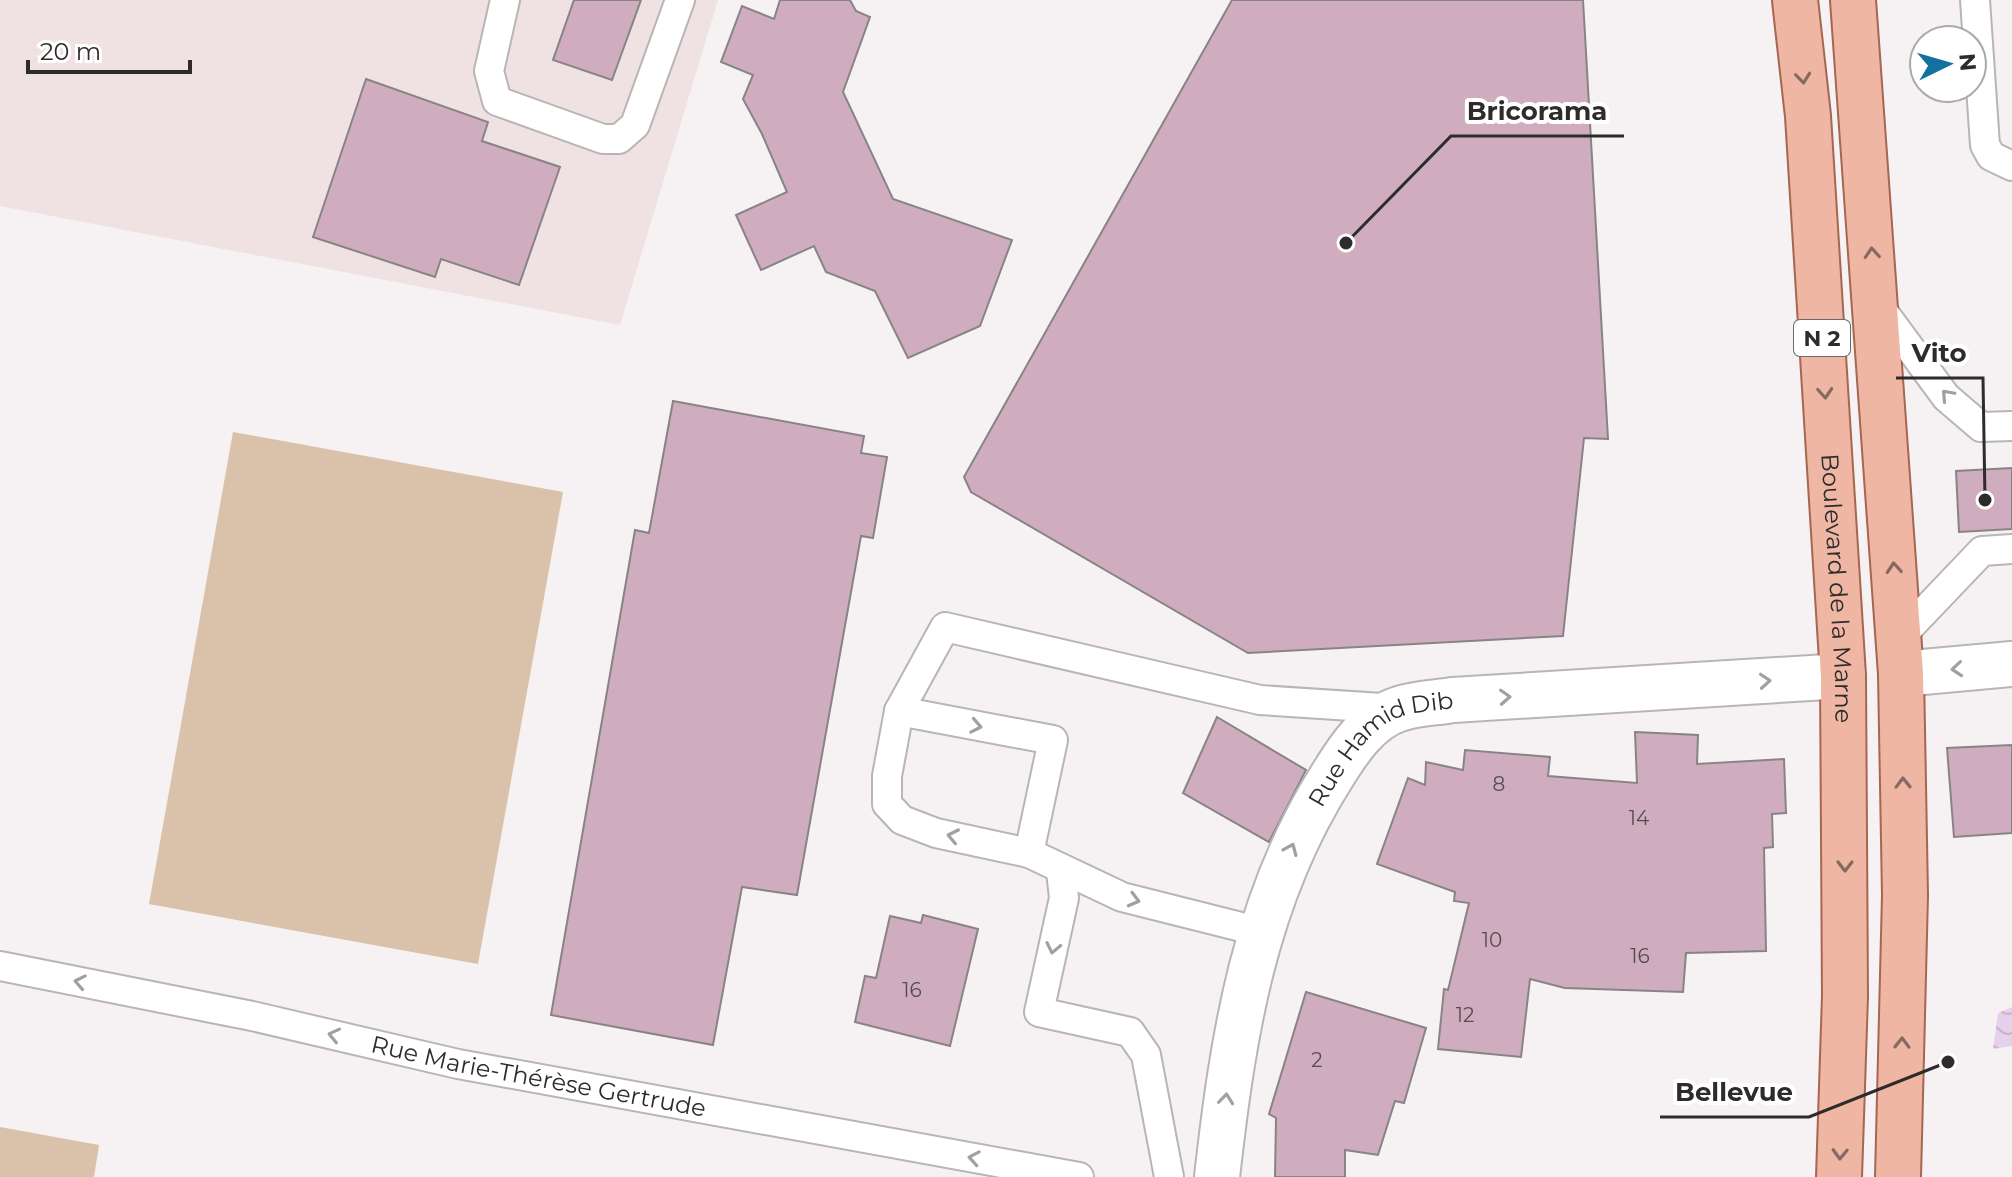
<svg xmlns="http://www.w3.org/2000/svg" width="2012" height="1177" font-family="Montserrat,sans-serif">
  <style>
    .built { fill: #f0e2e3 }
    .grass { fill: #dac1aa }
    .water { fill: url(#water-waves) }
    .building { fill: #cfadbf; stroke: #888486; stroke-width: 2 }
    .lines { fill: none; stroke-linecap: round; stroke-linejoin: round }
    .lane-casing { stroke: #b9b5b5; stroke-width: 32 }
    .street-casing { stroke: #b9b5b5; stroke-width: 48 }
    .primary-casing { stroke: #a56652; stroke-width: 48 }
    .lane { stroke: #fff; stroke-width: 28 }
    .street { stroke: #fff; stroke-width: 44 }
    .primary { stroke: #efb6a4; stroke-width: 44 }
    .oneway { stroke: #846a61 }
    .oneway2 { stroke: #a0a0a0 }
    .labels { text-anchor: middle; stroke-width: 8; stroke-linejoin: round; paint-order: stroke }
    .number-label { font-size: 20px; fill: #564c50 }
    .shield { fill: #fff; stroke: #6c6b6b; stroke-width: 2 }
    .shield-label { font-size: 22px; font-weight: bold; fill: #2d2b2b }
    .street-label { font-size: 24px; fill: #2d2b2b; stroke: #fff }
    .leader { fill: none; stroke: #2d2b2b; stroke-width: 3 }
    .callout-dot { fill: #2d2b2b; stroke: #fff; stroke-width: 3 }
    .callout-label { font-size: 26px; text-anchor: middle; font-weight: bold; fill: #2d2b2b; stroke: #fff; stroke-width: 8; stroke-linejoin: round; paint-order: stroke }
  </style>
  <defs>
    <pattern id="water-waves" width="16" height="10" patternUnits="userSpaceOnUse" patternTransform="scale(2)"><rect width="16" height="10" fill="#e6d1ed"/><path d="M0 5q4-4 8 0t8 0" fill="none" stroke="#c6b4cb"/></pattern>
  </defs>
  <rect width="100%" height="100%" fill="#f6f1f2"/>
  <path class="built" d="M 0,0 L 718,0 L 620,325 L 0,206 Z"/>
  <g class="grass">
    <path d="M 233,432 L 563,492 L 478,964 L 149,904 Z"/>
    <path d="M 0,1127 L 99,1145 L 94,1177 L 0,1177 Z"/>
  </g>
  <path class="water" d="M 2012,1007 L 2012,1046 L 1993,1049 L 1998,1013 Z"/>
  <g class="building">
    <path d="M 574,0 L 641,0 L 612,80 L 553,60 Z"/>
    <path d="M 780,0 L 850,0 L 856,11 L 870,17 L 843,92 L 893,199 L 1012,240 L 980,326 L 908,358 L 875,291 L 826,272 L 814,246 L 761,270 L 736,215 L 787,192 L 762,134 L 743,99 L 753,75 L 721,62 L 742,6 L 774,19 Z"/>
    <path d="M 1232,0 L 1583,0 L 1608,439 L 1584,438 L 1563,636 L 1248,653 L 971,492 L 964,477 Z"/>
    <path d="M 366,79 L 488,122 L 482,141 L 560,167 L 519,285 L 441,259 L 435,277 L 313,237 Z"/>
    <path d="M 673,401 L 864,436 L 861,453 L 887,457 L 873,538 L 861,536 L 797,895 L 742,887 L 713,1045 L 551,1015 L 635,530 L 649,533 Z"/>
    <path d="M 2012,468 L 2012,529 L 1959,532 L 1956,471 Z"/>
    <path d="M 1217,717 L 1306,770 L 1269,842 L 1183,793 Z"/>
    <path d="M 1635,732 L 1698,735 L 1697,764 L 1784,759 L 1786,813 L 1772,814 L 1773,847 L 1764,848 L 1766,951 L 1686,953 L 1683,992 L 1565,988 L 1530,979 L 1521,1057 L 1438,1049 L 1444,989 L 1448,990 L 1469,903 L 1454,901 L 1455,892 L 1377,864 L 1408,778 L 1425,785 L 1426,762 L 1463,770 L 1465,750 L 1550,757 L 1548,776 L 1637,783 Z"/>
    <path d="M 2012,745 L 2012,833 L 1954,837 L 1947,748 Z"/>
    <path d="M 923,915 L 978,929 L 950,1046 L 855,1022 L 865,976 L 876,978 L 890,916 L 921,923 Z"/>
    <path d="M 1306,992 L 1426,1028 L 1404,1103 L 1395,1101 L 1378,1155 L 1345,1150 L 1345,1177 L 1275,1177 L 1276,1118 L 1269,1114 Z"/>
  </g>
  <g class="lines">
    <g class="lane-casing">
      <g id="lane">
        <path d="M 505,0 L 489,71 L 497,101 L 603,139 L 619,139 L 635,125 L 680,0"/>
        <path d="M 1975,0 L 1985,145 L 1991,156 L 2012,166"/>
        <path d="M 1876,302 L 1946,397 L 1981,427 L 2012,426"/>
        <path d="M 1899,638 L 1982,551 L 2012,549"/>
        <path d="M 899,711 L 1053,740 L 1029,853"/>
        <path d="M 1061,871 L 1064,898 L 1039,1012 L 1130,1032 L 1146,1055 L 1169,1177"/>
        <path d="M 1261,932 L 1122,897 L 1029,853 L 936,833 L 902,820 L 887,804 L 887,776 L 899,711 L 945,627 L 1260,700 L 1397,709"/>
        <path id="s1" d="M 0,966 L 252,1016 L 458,1064 L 1079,1177"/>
      </g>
    </g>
    <g class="street-casing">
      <g id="street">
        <path d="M 1901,674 L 2012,664"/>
        <path id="s2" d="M 1217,1177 C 1233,1035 1254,899 1332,776 C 1348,750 1368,719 1399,709 C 1416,703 1436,703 1453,700 L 1843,676"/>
      </g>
    </g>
    <g class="primary-casing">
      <g id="primary">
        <path id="s3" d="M 1795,0 L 1808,116 L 1843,676 L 1845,996 L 1839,1177"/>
        <path d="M 1853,0 L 1901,674 L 1905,895 L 1898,1177"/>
      </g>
    </g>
    <use href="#lane" class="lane"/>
    <use href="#street" class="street"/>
    <use href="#primary" class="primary"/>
  </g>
  <defs><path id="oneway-chevron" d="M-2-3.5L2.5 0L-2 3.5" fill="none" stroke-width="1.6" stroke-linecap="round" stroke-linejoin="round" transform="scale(2)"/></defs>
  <g class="oneway">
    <use href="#oneway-chevron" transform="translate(1803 78) rotate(84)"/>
    <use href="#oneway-chevron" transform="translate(1872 253) rotate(-94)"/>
    <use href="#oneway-chevron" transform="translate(1825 393) rotate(86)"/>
    <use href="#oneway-chevron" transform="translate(1894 568) rotate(-94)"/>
    <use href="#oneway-chevron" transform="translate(1903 783) rotate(-91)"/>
    <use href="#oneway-chevron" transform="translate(1845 866) rotate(90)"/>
    <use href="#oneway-chevron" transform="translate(1902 1043) rotate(-89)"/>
    <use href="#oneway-chevron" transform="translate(1840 1154) rotate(92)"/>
  </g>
  <g class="oneway2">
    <use href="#oneway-chevron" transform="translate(1947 395) rotate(-132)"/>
    <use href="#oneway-chevron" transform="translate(1957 669) rotate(175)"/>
    <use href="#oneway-chevron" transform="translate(1765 681) rotate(-4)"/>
    <use href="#oneway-chevron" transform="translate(1505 697) rotate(-3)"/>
    <use href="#oneway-chevron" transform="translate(976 726) rotate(11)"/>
    <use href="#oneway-chevron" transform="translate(953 836) rotate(-168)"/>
    <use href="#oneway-chevron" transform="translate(1291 849) rotate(-67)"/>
    <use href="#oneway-chevron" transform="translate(1134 900) rotate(15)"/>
    <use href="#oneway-chevron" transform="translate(1053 948) rotate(102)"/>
    <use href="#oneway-chevron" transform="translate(80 982) rotate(-169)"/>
    <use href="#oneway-chevron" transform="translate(334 1035) rotate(-167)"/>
    <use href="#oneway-chevron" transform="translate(1226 1099) rotate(-84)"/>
    <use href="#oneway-chevron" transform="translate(974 1158) rotate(-170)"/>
  </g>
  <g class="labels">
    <g class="number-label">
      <text x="1499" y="791">8</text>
      <text x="1639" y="825">14</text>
      <text x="1492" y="947">10</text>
      <text x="1640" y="963">16</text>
      <text x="912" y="997">16</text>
      <text x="1465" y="1022">12</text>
      <text x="1317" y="1067">2</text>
    </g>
    <rect class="shield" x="1794" y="320" width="56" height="36" rx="6"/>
    <g class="shield-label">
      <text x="1822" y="346">N 2</text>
    </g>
    <g class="street-label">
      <text dy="8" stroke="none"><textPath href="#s3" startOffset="590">Boulevard de la Marne</textPath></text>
      <text dy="8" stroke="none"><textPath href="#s2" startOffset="480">Rue Hamid Dib</textPath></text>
      <text dy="8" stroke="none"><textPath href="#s1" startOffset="550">Rue Marie-Thérèse Gertrude</textPath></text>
    </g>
  </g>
  <path class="leader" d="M1346 243L1451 136H1624M1985 500L1983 378H1896M1948 1062L1809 1117H1660"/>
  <g class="callout-dot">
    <circle cx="1346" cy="243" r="8"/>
    <circle cx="1985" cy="500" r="8"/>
    <circle cx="1948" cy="1062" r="8"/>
  </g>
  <g class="callout-label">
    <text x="1537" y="120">Bricorama</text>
    <text x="1939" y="362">Vito</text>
    <text x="1734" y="1101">Bellevue</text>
  </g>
  <g transform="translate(1948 64) rotate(85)"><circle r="38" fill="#ffffff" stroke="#abaaaa" stroke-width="2"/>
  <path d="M0-6L14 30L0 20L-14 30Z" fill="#13719f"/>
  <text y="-12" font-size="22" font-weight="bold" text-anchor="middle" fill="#2d2b2b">N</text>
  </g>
  <path d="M28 60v12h162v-12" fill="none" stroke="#2d2b2b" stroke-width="4"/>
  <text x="40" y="60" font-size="24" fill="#2d2b2b" stroke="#ffffff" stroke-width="6" paint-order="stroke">20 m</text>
</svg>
